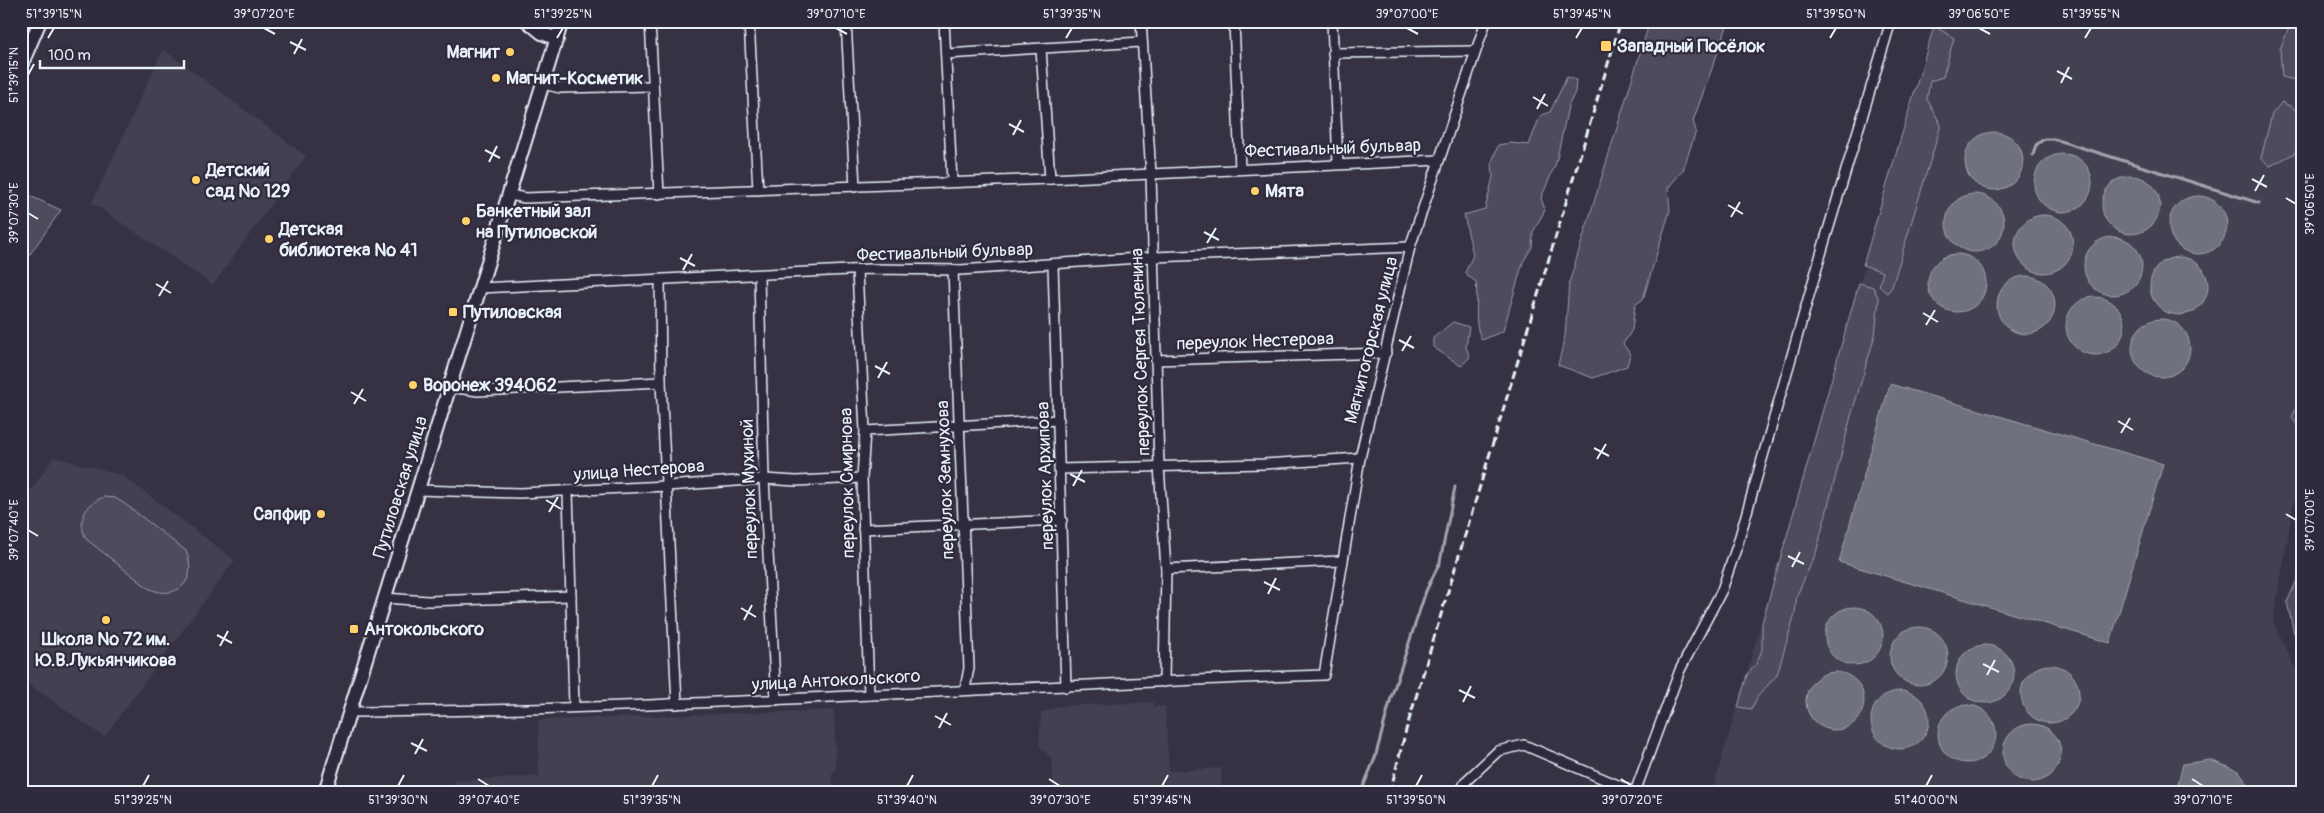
<svg xmlns="http://www.w3.org/2000/svg" width="2324" height="813" font-family="Pangolin,sans-serif">
  <style>
    .built { fill: #433f51 }
    .green { fill: #4d4b5c; stroke: #9a9eaa }
    .water { fill: #70717f; stroke: #a0a4af }
    .lines { fill: none; stroke-linecap: round; stroke-linejoin: round }
    .stream { stroke: #a0a4af; stroke-width: 3 }
    .street-casing { stroke: #e8f1f8; stroke-width: 12 }
    .secondary-casing { stroke: #e8f1f8; stroke-width: 16 }
    .street { stroke: #2f2a3d; stroke-width: 9 }
    .secondary { stroke: #2f2a3d; stroke-width: 12 }
    .rail { stroke: #e8f1f8; stroke-width: 3; stroke-dasharray: 8 4; stroke-linecap: butt }
    .ticks { fill: none; stroke: #e8f1f8; stroke-width: 2 }
    .poi-dot { fill: #ffd166; stroke: #2f2a3d; stroke-width: 2 }
    .labels { text-anchor: middle; stroke-width: 4.5; stroke-linejoin: round; paint-order: stroke }
    .poi-label { font-size: 18px; font-weight: bold; fill: #e8f1f8; stroke: #2f2a3d; text-anchor: start }
    .street-label { font-size: 18px; fill: #e8f1f8; stroke: #2f2a3d }
    .neatline { fill: none; stroke: #e8f1f8; stroke-width: 2 }
    .ticks-label { font-size: 12px; text-anchor: middle; fill: #e8f1f8 }
  </style>
  <rect width="100%" height="100%" fill="#363244"/>
  <filter id="ink" filterUnits="userSpaceOnUse"><feTurbulence type="fractalNoise" baseFrequency=".02" numOctaves="2"/><feDisplacementMap in="SourceGraphic" scale="10" xChannelSelector="R" yChannelSelector="G"/><feConvolveMatrix kernelMatrix="1 2 1 2 8 2 1 2 1" color-interpolation-filters="sRGB"/></filter>
  <g filter="url(#ink)">
    <g class="built">
      <path d="M 1936,21 L 2281,21 L 2303,30 L 2303,451 L 2273,621 L 2303,685 L 2303,792 L 1712,792 Z"/>
      <path d="M 163,49 L 306,156 L 213,285 L 92,203 Z"/>
      <path d="M 54,457 L 122,475 L 235,560 L 104,737 L 21,679 L 21,504 Z"/>
      <path d="M 1153,702 L 1153,707 L 1165,706 L 1169,771 L 1221,768 L 1222,792 L 1053,792 L 1052,759 L 1039,746 L 1041,713 L 1059,706 Z"/>
      <path d="M 834,710 L 836,769 L 832,775 L 833,792 L 452,792 L 454,791 L 454,781 L 539,776 L 538,720 Z"/>
    </g>
    <g class="green">
      <path d="M 1650,21 L 1729,21 L 1693,121 L 1696,131 L 1683,170 L 1668,188 L 1670,210 L 1643,299 L 1635,305 L 1632,330 L 1623,344 L 1630,354 L 1627,366 L 1593,378 L 1558,365 L 1565,336 L 1569,283 Z"/>
      <path d="M 2292,21 L 2303,21 L 2303,82 L 2282,77 L 2280,49 Z"/>
      <path d="M 1934,26 L 1954,38 L 1943,77 L 1930,81 L 1927,99 L 1941,125 L 1892,287 L 1887,293 L 1879,286 L 1883,272 L 1863,265 Z"/>
      <path d="M 1567,77 L 1576,80 L 1575,92 L 1568,107 L 1556,163 L 1541,198 L 1545,210 L 1533,232 L 1532,247 L 1523,262 L 1503,331 L 1482,340 C 1472,320 1479,304 1476,282 L 1465,273 L 1473,255 L 1464,215 L 1485,209 L 1493,177 L 1492,162 L 1498,145 L 1510,143 L 1529,145 L 1540,116 L 1550,112 Z"/>
      <path d="M 2282,102 L 2295,109 L 2303,125 L 2295,153 L 2270,166 L 2261,158 L 2272,114 Z"/>
      <path d="M 21,192 L 61,210 L 21,267 Z"/>
      <path d="M 1859,283 L 1873,287 L 1879,299 L 1875,335 L 1851,416 L 1816,553 L 1797,595 L 1795,613 L 1777,675 L 1758,696 L 1751,709 L 1738,707 L 1747,675 L 1756,664 L 1762,650 L 1762,623 Z"/>
      <path d="M 1453,322 L 1469,327 L 1466,347 L 1470,357 L 1461,366 L 1433,347 L 1433,338 Z"/>
      <path d="M 2303,394 L 2303,435 L 2292,417 Z"/>
      <path d="M 104,497 L 115,498 L 125,504 L 186,551 C 199,581 176,602 148,588 L 86,539 C 77,520 84,505 104,497 Z"/>
      <path d="M 2303,567 L 2303,641 L 2294,633 L 2287,602 Z"/>
    </g>
    <g class="water">
      <circle cx="1994" cy="161" r="29"/>
      <circle cx="2063" cy="183" r="29"/>
      <circle cx="2131" cy="205" r="29"/>
      <circle cx="1975" cy="223" r="29"/>
      <circle cx="2198" cy="225" r="29"/>
      <circle cx="2044" cy="244" r="29"/>
      <circle cx="2113" cy="266" r="29"/>
      <circle cx="1957" cy="283" r="29"/>
      <circle cx="2179" cy="286" r="29"/>
      <circle cx="2026" cy="305" r="29"/>
      <circle cx="2095" cy="326" r="29"/>
      <circle cx="2161" cy="348" r="29"/>
      <path d="M 1890,384 L 2163,464 L 2110,643 L 1839,562 Z"/>
      <circle cx="1854" cy="636" r="29"/>
      <circle cx="1919" cy="656" r="29"/>
      <circle cx="1985" cy="674" r="29"/>
      <circle cx="2050" cy="694" r="29"/>
      <circle cx="1835" cy="701" r="29"/>
      <circle cx="1900" cy="720" r="29"/>
      <circle cx="1967" cy="734" r="29"/>
      <circle cx="2032" cy="753" r="29"/>
      <path d="M 2210,760 L 2239,771 L 2251,789 L 2250,792 L 2176,792 L 2183,764 Z"/>
    </g>
    <g class="lines">
      <g class="stream">
        <path d="M 2033,155 L 2036,145 L 2044,139 L 2054,139 L 2259,203"/>
        <path d="M 1361,792 L 1375,758 L 1391,698 L 1426,591 L 1440,562 L 1455,487"/>
      </g>
      <g class="street-casing">
        <g id="street">
          <path d="M 650,21 L 659,194"/>
          <path d="M 749,21 L 758,190"/>
          <path d="M 846,21 L 855,187"/>
          <path d="M 944,21 L 952,182"/>
          <path d="M 1141,21 L 1151,174 L 1159,466 L 1166,569 L 1164,682"/>
          <path d="M 1234,21 L 1240,169"/>
          <path d="M 1332,21 L 1338,164"/>
          <path d="M 1041,49 L 1050,179"/>
          <path d="M 1333,53 L 1475,51"/>
          <path d="M 946,54 L 1142,42"/>
          <path d="M 543,84 L 560,88 L 653,86"/>
          <path d="M 510,195 L 525,198 L 1050,179 L 1439,160"/>
          <path d="M 1053,265 L 1066,687"/>
          <path d="M 953,270 L 969,668 L 965,689"/>
          <path d="M 857,271 L 865,431 L 862,478 L 869,695"/>
          <path d="M 759,276 L 764,479 L 776,700"/>
          <path d="M 660,281 L 661,382 L 677,704"/>
          <path d="M 480,288 L 870,269 L 960,270 L 1153,257 L 1410,247"/>
          <path d="M 1156,360 L 1386,353"/>
          <path d="M 449,387 L 478,391 L 661,382"/>
          <path d="M 865,431 L 1059,420"/>
          <path d="M 1059,469 L 1264,464 L 1360,458"/>
          <path d="M 417,490 L 520,493 L 667,486 L 764,479 L 796,481 L 862,478"/>
          <path d="M 568,491 L 574,707"/>
          <path d="M 863,529 L 1062,520"/>
          <path d="M 1166,569 L 1341,561"/>
          <path d="M 384,598 L 428,601 L 571,596"/>
          <path d="M 349,712 C 674,710 999,686 1324,675 L 1360,458 L 1410,247 L 1486,21"/>
          <path d="M 1460,792 L 1466,781 L 1498,751 L 1524,745 L 1634,792"/>
          <path d="M 1635,792 L 1680,670 L 1722,590 L 1738,543 L 1825,240 L 1891,21"/>
        </g>
      </g>
      <g class="secondary-casing">
        <g id="secondary">
          <path d="M 527,21 L 542,33 L 557,39"/>
          <path d="M 21,66 L 40,21"/>
          <path d="M 325,792 L 562,21"/>
        </g>
      </g>
      <use href="#street" class="street"/>
      <use href="#secondary" class="secondary"/>
      <path class="rail" d="M 1390,792 L 1406,730 L 1621,21"/>
    </g>
  </g>
  <path class="ticks" d="M 264,28 L 275,34M 836,28 L 847,34M 1407,28 L 1418,34M 1979,28 L 1990,34M 48,38 L 54,28M 557,38 L 563,28M 1066,38 L 1072,28M 1576,38 L 1582,28M 1830,38 L 1836,28M 2085,38 L 2091,28M 290,42 L 306,50M 294,54 L 302,39M 2057,71 L 2072,79M 28,75 L 34,64M 2061,83 L 2069,67M 1533,97 L 1548,106M 1537,109 L 1545,94M 1009,124 L 1024,132M 1013,135 L 1021,120M 485,150 L 500,158M 489,162 L 497,146M 2252,179 L 2267,187M 2255,191 L 2264,175M 2286,198 L 2296,204M 1728,205 L 1743,214M 28,213 L 38,219M 1731,217 L 1740,202M 1204,232 L 1219,240M 1207,243 L 1216,228M 680,258 L 695,266M 683,270 L 692,254M 156,284 L 171,293M 159,296 L 168,281M 1923,313 L 1938,322M 1926,325 L 1935,310M 1399,340 L 1414,348M 1402,351 L 1411,336M 875,366 L 890,374M 878,378 L 887,362M 351,392 L 366,401M 354,404 L 363,389M 2118,421 L 2133,430M 2121,433 L 2130,418M 1594,448 L 1609,456M 1597,459 L 1606,444M 1070,474 L 1085,482M 1073,486 L 1082,470M 546,500 L 561,509M 549,512 L 558,497M 2286,514 L 2296,520M 28,530 L 38,536M 1788,556 L 1804,564M 1792,567 L 1800,552M 1264,582 L 1280,590M 1268,594 L 1276,578M 741,608 L 756,617M 744,620 L 752,605M 217,635 L 232,643M 220,646 L 228,631M 1983,664 L 1999,672M 1987,675 L 1995,660M 1459,690 L 1475,698M 1463,702 L 1471,686M 935,716 L 951,725M 939,728 L 947,713M 411,743 L 427,751M 415,754 L 423,739M 478,779 L 489,786M 1049,779 L 1060,786M 1621,779 L 1632,786M 2192,779 L 2203,786M 143,786 L 149,775M 398,786 L 404,775M 652,786 L 658,775M 907,786 L 913,775M 1162,786 L 1168,775M 1416,786 L 1422,775M 1926,786 L 1932,775"/>
  <g class="poi-dot">
    <rect x="1600" y="40" width="12" height="12" rx="2.5"/>
    <circle cx="510" cy="52" r="5"/>
    <circle cx="496" cy="78" r="5"/>
    <circle cx="196" cy="180" r="5"/>
    <circle cx="1255" cy="191" r="5"/>
    <circle cx="466" cy="221" r="5"/>
    <circle cx="269" cy="239" r="5"/>
    <rect x="448" y="307" width="10" height="10" rx="2.5"/>
    <circle cx="413" cy="385" r="5"/>
    <circle cx="321" cy="514" r="5"/>
    <circle cx="106" cy="620" r="5"/>
    <rect x="349" y="624" width="10" height="10" rx="2.5"/>
  </g>
  <g class="labels">
    <g class="poi-label">
      <text x="1617" y="52">Западный Посёлок</text>
      <text x="500" y="58" text-anchor="end">Магнит</text>
      <text x="506" y="84">Магнит-Косметик</text>
      <text x="206" y="176">Детский<tspan x="206" dy="21">сад № 129</tspan></text>
      <text x="1265" y="197">Мята</text>
      <text x="476" y="217">Банкетный зал<tspan x="476" dy="21">на Путиловской</tspan></text>
      <text x="279" y="235">Детская<tspan x="279" dy="21">библиотека № 41</tspan></text>
      <text x="463" y="318">Путиловская</text>
      <text x="423" y="391">Воронеж 394062</text>
      <text x="311" y="520" text-anchor="end">Сапфир</text>
      <text x="364" y="635">Антокольского</text>
      <text x="106" y="645" text-anchor="middle">Школа № 72 им.<tspan x="106" dy="21">Ю.В.Лукьянчикова</tspan></text>
    </g>
    <g class="street-label">
      <text transform="translate(1333 148) rotate(-2)" y="6">Фестивальный бульвар</text>
      <text transform="translate(945 252) rotate(-2)" y="6">Фестивальный бульвар</text>
      <text transform="translate(1371 340) rotate(-76)" y="6">Магнитогорская улица</text>
      <text transform="translate(1255 341) rotate(-2)" y="6">переулок Нестерова</text>
      <text transform="translate(1140 352) rotate(-92)" y="6">переулок Сергея Тюленина</text>
      <text transform="translate(639 470) rotate(-4)" y="6">улица Нестерова</text>
      <text transform="translate(1045 476) rotate(-92)" y="6">переулок Архипова</text>
      <text transform="translate(945 480) rotate(-92)" y="6">переулок Земнухова</text>
      <text transform="translate(847 483) rotate(-91)" y="6">переулок Смирнова</text>
      <text transform="translate(400 487) rotate(-73)" y="6">Путиловская улица</text>
      <text transform="translate(749 489) rotate(-92)" y="6">переулок Мухиной</text>
      <text transform="translate(836 680) rotate(-3)" y="6">улица Антокольского</text>
    </g>
  </g>
  <rect width="2324" height="813" fill="none" stroke="#2f2a3d" stroke-width="55"/>
  <path d="M40 60v8h144v-8" fill="none" stroke="#e8f1f8" stroke-width="2.5"/>
  <text x="48" y="60" font-size="15" fill="#e8f1f8" stroke="#2f2a3d" stroke-width="4" paint-order="stroke">100 m</text>
  <rect x="28" y="28" width="2268" height="758" class="neatline"/>
  <g class="ticks-label">
    <text x="54" y="18">51°39'15"N</text>
    <text x="264" y="18">39°07'20"E</text>
    <text x="563" y="18">51°39'25"N</text>
    <text x="836" y="18">39°07'10"E</text>
    <text x="1072" y="18">51°39'35"N</text>
    <text x="1407" y="18">39°07'00"E</text>
    <text x="1582" y="18">51°39'45"N</text>
    <text x="1836" y="18">51°39'50"N</text>
    <text x="1979" y="18">39°06'50"E</text>
    <text x="2091" y="18">51°39'55"N</text>
    <text transform="translate(14 75) rotate(-90)" y="4">51°39'15"N</text>
    <text transform="translate(2310 204) rotate(-90)" y="4">39°06'50"E</text>
    <text transform="translate(14 213) rotate(-90)" y="4">39°07'30"E</text>
    <text transform="translate(2310 520) rotate(-90)" y="4">39°07'00"E</text>
    <text transform="translate(14 530) rotate(-90)" y="4">39°07'40"E</text>
    <text x="143" y="804">51°39'25"N</text>
    <text x="398" y="804">51°39'30"N</text>
    <text x="489" y="804">39°07'40"E</text>
    <text x="652" y="804">51°39'35"N</text>
    <text x="907" y="804">51°39'40"N</text>
    <text x="1060" y="804">39°07'30"E</text>
    <text x="1162" y="804">51°39'45"N</text>
    <text x="1416" y="804">51°39'50"N</text>
    <text x="1632" y="804">39°07'20"E</text>
    <text x="1926" y="804">51°40'00"N</text>
    <text x="2203" y="804">39°07'10"E</text>
  </g>
</svg>
